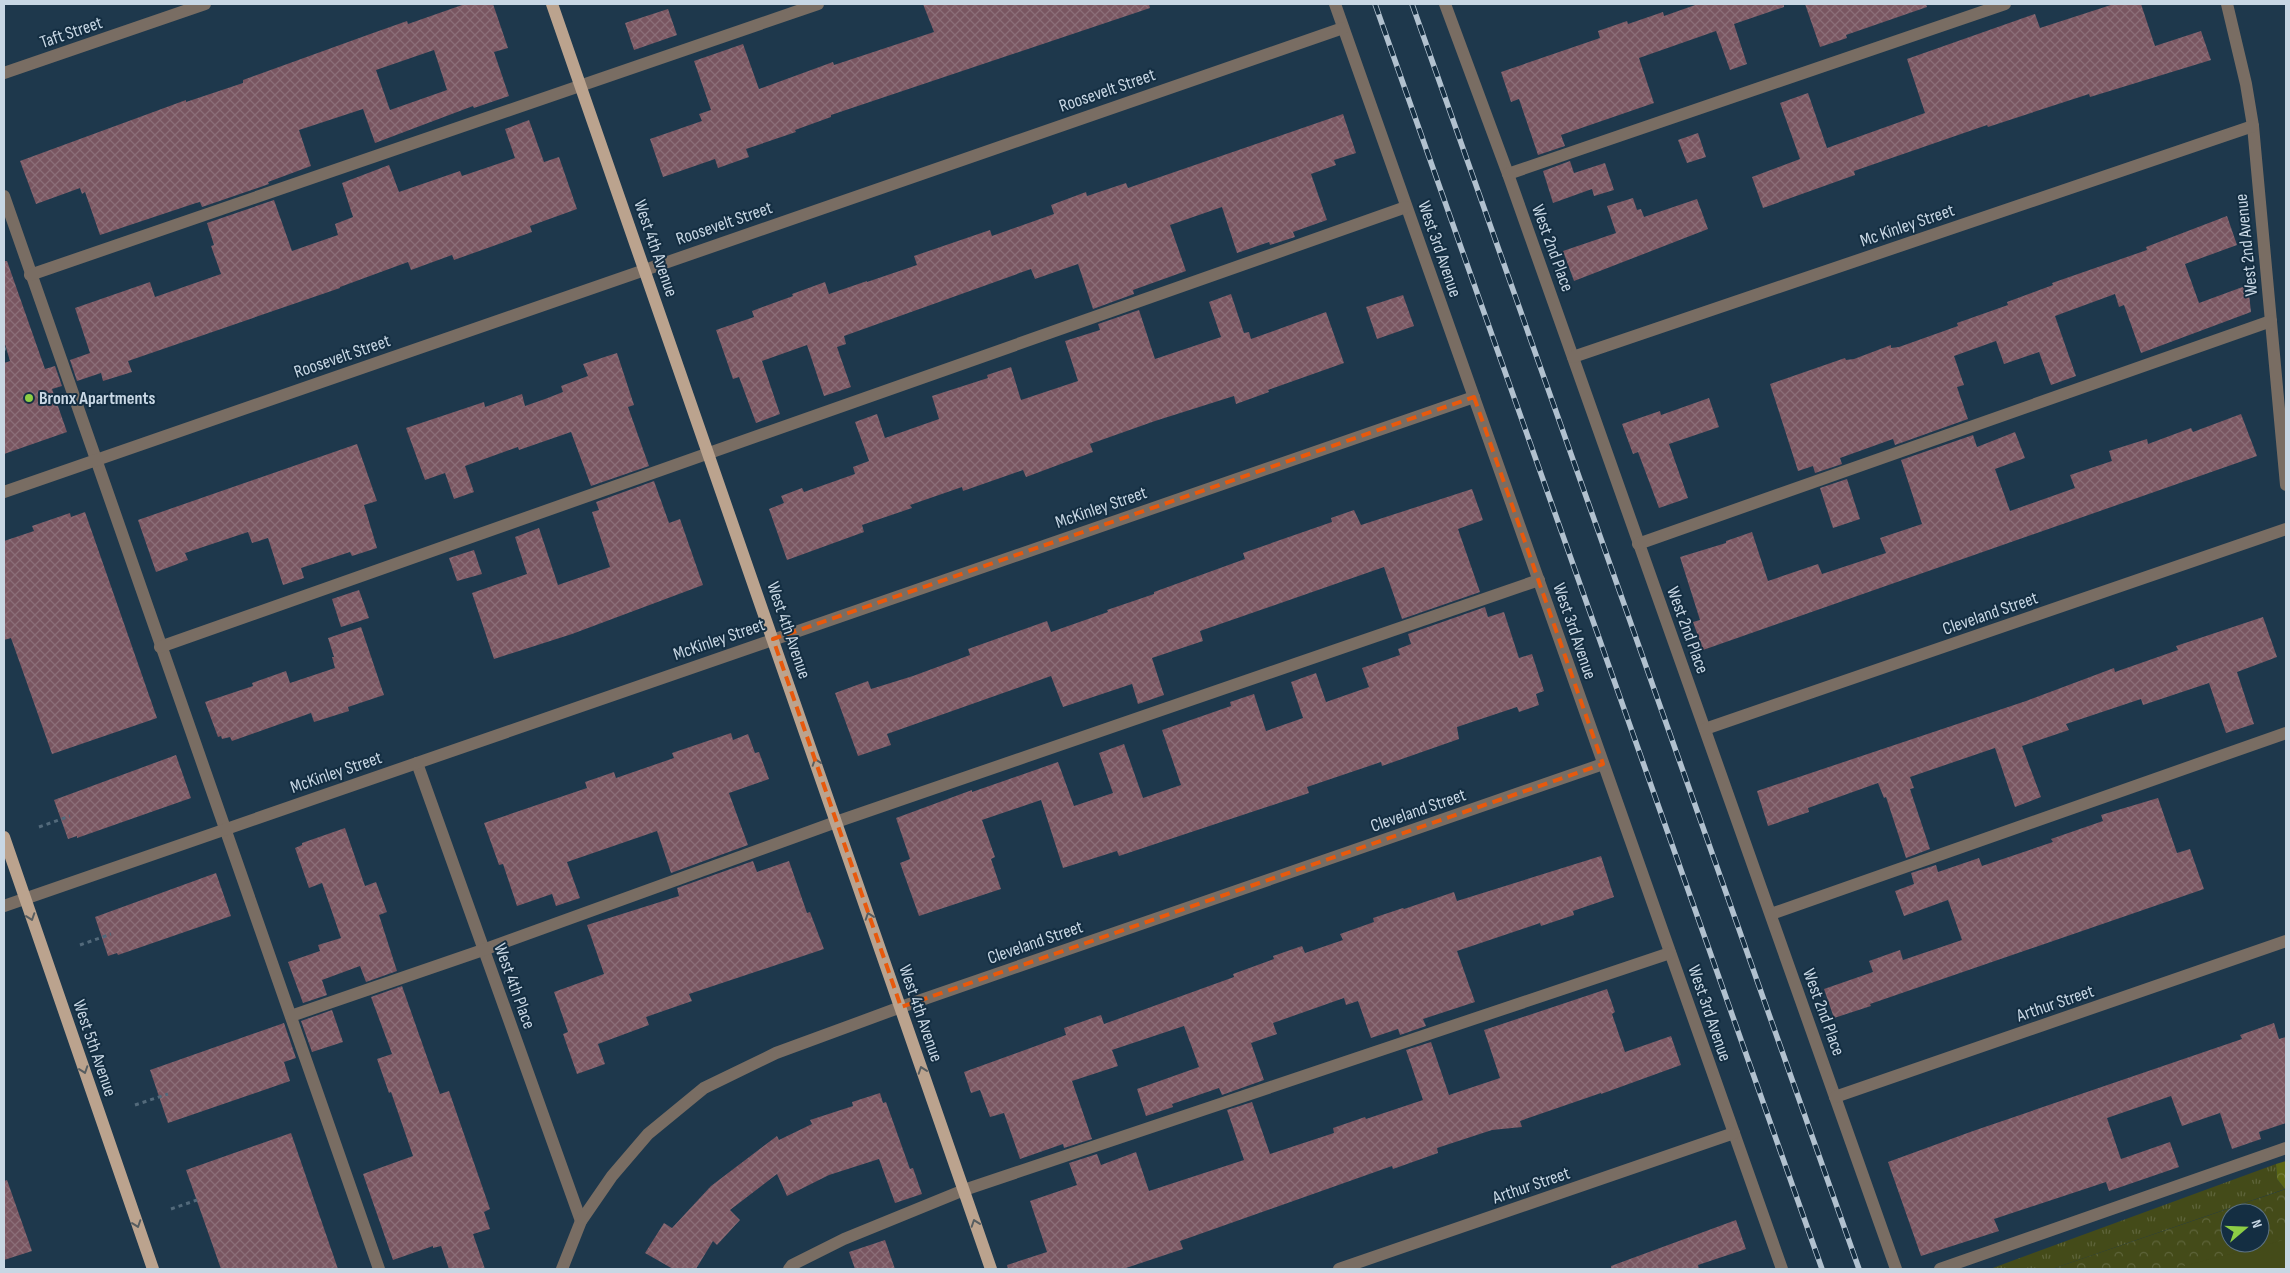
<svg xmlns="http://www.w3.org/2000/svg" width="2290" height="1273" font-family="'Sofia Sans Condensed',sans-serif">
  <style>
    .grass { fill: url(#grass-tufts) }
    .forest { fill: url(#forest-crowns) }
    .park { fill: url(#park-crowns); fill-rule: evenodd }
    .pitch { fill: #444b19 }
    .building { fill: url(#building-cross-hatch); fill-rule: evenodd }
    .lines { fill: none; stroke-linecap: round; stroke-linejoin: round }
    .path { stroke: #536a7b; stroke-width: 3; stroke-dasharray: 4 4; stroke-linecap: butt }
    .minor { stroke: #796d63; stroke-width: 12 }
    .major { stroke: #bba38e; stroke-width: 12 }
    .rail-casing { stroke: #b1c1cf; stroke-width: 5.5 }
    .rail { stroke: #142e42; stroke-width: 4; stroke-dasharray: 11; stroke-linecap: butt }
    .oneway { stroke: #575d60 }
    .marked { fill: none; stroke: #e8590c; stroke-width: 4; stroke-dasharray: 10 6; stroke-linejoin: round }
    .poi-dot { fill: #8dce45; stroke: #142e42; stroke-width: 2 }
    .labels { text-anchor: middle; stroke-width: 4; stroke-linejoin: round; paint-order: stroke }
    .street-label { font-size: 18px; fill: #c8d7e4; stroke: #142e42 }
    .poi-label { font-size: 18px; font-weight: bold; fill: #c8d7e4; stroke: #142e42; text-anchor: start }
  </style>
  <defs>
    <pattern id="grass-tufts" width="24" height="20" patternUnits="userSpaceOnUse" patternTransform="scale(1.25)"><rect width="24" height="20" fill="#444b19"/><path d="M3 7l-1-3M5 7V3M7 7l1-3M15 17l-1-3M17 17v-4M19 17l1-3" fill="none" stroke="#5e643a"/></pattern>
    <pattern id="forest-crowns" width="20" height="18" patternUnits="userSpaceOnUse" patternTransform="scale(1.25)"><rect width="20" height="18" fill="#596415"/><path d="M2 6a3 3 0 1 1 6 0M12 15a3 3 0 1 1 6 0" fill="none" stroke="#6f7937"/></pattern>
    <pattern id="park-crowns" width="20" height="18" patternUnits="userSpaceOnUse" patternTransform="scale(1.25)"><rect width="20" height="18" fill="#444b19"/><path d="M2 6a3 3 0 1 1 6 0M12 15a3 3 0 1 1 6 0" fill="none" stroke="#5e643a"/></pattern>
    <pattern id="building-cross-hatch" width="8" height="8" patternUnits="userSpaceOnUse" patternTransform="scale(1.25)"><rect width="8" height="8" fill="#795661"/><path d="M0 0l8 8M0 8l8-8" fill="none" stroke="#8b6e78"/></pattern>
  </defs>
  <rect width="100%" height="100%" fill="#1e384c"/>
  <path class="grass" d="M 2276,1164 L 2277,1179 L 2285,1189 L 2052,1269 L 1990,1269 Z"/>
  <path class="forest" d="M 2286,1161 L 2286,1189 L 2285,1189 L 2277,1179 L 2276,1164 Z"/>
  <path class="park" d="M 2286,1189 L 2286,1269 L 2052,1269 ZM 2230,1213 L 2260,1213 L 2260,1243 L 2230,1243 Z"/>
  <path class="pitch" d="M 2286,1239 L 2286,1269 L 2172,1269 L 2280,1241 Z"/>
  <g class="building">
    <path d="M 465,4 L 493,4 L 508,48 L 494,52 L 509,96 L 474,108 L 473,106 L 375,143 L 363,109 L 299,130 L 311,166 L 268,182 L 269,184 L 202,207 L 200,202 L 196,203 L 100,235 L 85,192 L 82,194 L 80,188 L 36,204 L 20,161 L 186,100 L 186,102 L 243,83 L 243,80 L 373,33 L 407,21 L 408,24 ZM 434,50 L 447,90 L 390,110 L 376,70 Z"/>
    <path d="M 923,4 L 1149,4 L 1150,8 L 831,115 L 831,117 L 795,130 L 796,132 L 746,149 L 749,157 L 718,168 L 715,159 L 663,177 L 650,139 L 702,121 L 699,114 L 711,110 L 694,61 L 743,44 L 759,89 L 833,62 L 834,65 L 934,32 Z"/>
    <path d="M 1698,4 L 1784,4 L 1784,7 L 1734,24 L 1747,64 L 1730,70 L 1716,31 L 1639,58 L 1654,103 L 1561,135 L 1565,146 L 1538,155 L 1519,99 L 1511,102 L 1501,72 L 1600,38 L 1598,31 L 1627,21 L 1628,24 L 1663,12 L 1664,16 Z"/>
    <path d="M 1805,4 L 1926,4 L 1927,7 L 1846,35 L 1847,38 L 1820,47 Z"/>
    <path d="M 2114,4 L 2141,4 L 2155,46 L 2201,31 L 2211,60 L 2090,97 L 2089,94 L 1988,127 L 1987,125 L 1854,171 L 1855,175 L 1763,208 L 1752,177 L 1800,159 L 1780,103 L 1808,93 L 1827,148 L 1925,113 L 1907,59 L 2035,14 L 2040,28 Z"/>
    <path d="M 668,9 L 677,35 L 634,50 L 625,23 Z"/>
    <path d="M 1343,114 L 1356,153 L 1334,160 L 1336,165 L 1311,174 L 1327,220 L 1293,232 L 1295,237 L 1270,245 L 1269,242 L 1237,253 L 1222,207 L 1170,225 L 1186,271 L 1133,290 L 1134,294 L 1093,309 L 1078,264 L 1035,279 L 1031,269 L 844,336 L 846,344 L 837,347 L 851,387 L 824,396 L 807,345 L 762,361 L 780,414 L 756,423 L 739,377 L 733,379 L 716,330 L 754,317 L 752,311 L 793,296 L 792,294 L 825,282 L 829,294 L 867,281 L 867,282 L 917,265 L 914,256 L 990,230 L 992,236 L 1054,214 L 1051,205 L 1086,192 L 1087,196 L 1126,183 L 1128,188 Z"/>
    <path d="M 529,120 L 544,162 L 559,157 L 577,209 L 530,226 L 532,232 L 454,260 L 452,255 L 411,270 L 408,262 L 340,287 L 340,288 L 128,361 L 132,372 L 103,381 L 101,373 L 77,381 L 70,360 L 90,353 L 75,308 L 150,282 L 155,297 L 221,274 L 211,246 L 214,245 L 207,223 L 274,200 L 292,251 L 338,235 L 335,224 L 353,217 L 342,183 L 389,165 L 399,192 L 460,171 L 462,176 L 515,158 L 505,129 Z"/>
    <path d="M 1698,133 L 1706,157 L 1687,163 L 1678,140 Z"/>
    <path d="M 1570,161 L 1574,173 L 1605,163 L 1614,190 L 1594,196 L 1592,189 L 1553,203 L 1543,171 Z"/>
    <path d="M 1633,198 L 1637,210 L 1641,209 L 1644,217 L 1697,199 L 1708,229 L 1574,281 L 1563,251 L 1616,233 L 1607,206 Z"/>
    <path d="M 2227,216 L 2237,245 L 2185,264 L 2199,303 L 2248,285 L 2251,312 L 2141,353 L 2124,305 L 2119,307 L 2115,294 L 2055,316 L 2076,376 L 2051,385 L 2039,352 L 2004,364 L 1996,341 L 1954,356 L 1964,385 L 1957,387 L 1968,419 L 1895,445 L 1893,439 L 1840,458 L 1842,464 L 1815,473 L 1813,466 L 1798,471 L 1770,384 L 1845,358 L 1846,360 L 1854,359 L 1891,345 L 1891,348 L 1899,347 L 1958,326 L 1957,323 L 2008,305 L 2007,302 L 2053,285 L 2052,283 L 2147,250 L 2146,247 Z"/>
    <path d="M 4,261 L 7,261 L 45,369 L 55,366 L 62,386 L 52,389 L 67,432 L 4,454 L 4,363 L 10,361 L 4,341 Z"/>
    <path d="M 1231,294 L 1244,333 L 1249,332 L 1251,339 L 1326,312 L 1344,363 L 1268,390 L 1269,392 L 1236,404 L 1234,396 L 1155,421 L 1090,444 L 1093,452 L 1026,477 L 1023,470 L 963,491 L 962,487 L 910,505 L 912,508 L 862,525 L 864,532 L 787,560 L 769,509 L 784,503 L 781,496 L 802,488 L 804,492 L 855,474 L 853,467 L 869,461 L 855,422 L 877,414 L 885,438 L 939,419 L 932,396 L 988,378 L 987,375 L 1011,367 L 1021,400 L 1078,381 L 1065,341 L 1100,330 L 1098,324 L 1139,310 L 1155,359 L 1221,337 L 1209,302 Z"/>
    <path d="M 1403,295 L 1414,326 L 1377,339 L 1366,307 Z"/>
    <path d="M 617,353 L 634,405 L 628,407 L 649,466 L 591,486 L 571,432 L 519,450 L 518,447 L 465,466 L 474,492 L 454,499 L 445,473 L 425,480 L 406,428 L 484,402 L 485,407 L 522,394 L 525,406 L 545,399 L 563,392 L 561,386 L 588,376 L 583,364 Z"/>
    <path d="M 1709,398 L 1719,427 L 1669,444 L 1688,498 L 1659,508 L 1638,452 L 1633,454 L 1622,424 L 1660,411 L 1661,415 Z"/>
    <path d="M 2241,414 L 2257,456 L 1703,650 L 1693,622 L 1700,620 L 1680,557 L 1726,543 L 1726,541 L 1752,532 L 1768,581 L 1818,564 L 1822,574 L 1886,553 L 1880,538 L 1922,524 L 1901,460 L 1973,435 L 1977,447 L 2015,432 L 2025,458 L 1995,469 L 2010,511 L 2075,488 L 2070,475 L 2112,461 L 2109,451 L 2147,439 L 2148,444 L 2191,428 L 2193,432 Z"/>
    <path d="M 357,444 L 377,501 L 364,505 L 377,548 L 352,556 L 350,552 L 301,568 L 304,578 L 283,585 L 268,538 L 252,543 L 248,532 L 185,553 L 188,560 L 156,572 L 138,520 Z"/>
    <path d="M 1847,479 L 1860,519 L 1833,528 L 1820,488 Z"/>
    <path d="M 654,481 L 669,523 L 680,519 L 703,585 L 572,634 L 494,659 L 472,593 L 527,574 L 515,537 L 539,528 L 558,585 L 610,567 L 592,512 L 599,510 L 596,502 Z"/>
    <path d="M 1472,489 L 1483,520 L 1458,529 L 1480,592 L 1402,619 L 1384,567 L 1200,631 L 1203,641 L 1152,658 L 1164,695 L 1138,704 L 1132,684 L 1063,707 L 1051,676 L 887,734 L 891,745 L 858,756 L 835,693 L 868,681 L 871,689 L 913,676 L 970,655 L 968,649 L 1047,621 L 1051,632 L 1108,612 L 1107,610 L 1154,594 L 1154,592 L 1245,559 L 1243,553 L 1332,522 L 1331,518 L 1354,510 L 1361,525 Z"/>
    <path d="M 85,512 L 157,718 L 52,754 L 11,638 L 4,640 L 4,541 L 34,531 L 32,526 L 70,513 L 71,517 Z"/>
    <path d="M 474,550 L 482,574 L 457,581 L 449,558 Z"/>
    <path d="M 359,590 L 369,618 L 341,627 L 332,599 Z"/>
    <path d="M 1485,607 L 1488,617 L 1504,612 L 1519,658 L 1532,654 L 1544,691 L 1536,694 L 1539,705 L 1519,712 L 1517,707 L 1457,727 L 1459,739 L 1382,766 L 1381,762 L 1307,787 L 1309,793 L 1119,856 L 1117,851 L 1063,868 L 1041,800 L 982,820 L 995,857 L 991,859 L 1001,889 L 919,916 L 900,863 L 910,859 L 896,818 L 972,790 L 972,792 L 1058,762 L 1074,806 L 1113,793 L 1099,753 L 1124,744 L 1143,798 L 1181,785 L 1162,730 L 1231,706 L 1230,702 L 1254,694 L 1266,731 L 1303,718 L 1291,682 L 1316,673 L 1326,702 L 1369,687 L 1362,668 L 1400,655 L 1398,649 L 1411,644 L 1408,634 Z"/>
    <path d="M 2263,617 L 2277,657 L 2237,672 L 2254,724 L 2226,733 L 2209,683 L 2143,705 L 2141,699 L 2066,724 L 2069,730 L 2022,746 L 2041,797 L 2015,807 L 1995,748 L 1910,777 L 1914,788 L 1910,789 L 1930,849 L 1906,858 L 1886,797 L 1884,798 L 1878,783 L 1808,808 L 1809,812 L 1768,826 L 1757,791 L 2026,701 L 2114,668 L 2115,672 L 2178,650 L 2176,646 Z"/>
    <path d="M 361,627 L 384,695 L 348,707 L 349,711 L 314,722 L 311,713 L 232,741 L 230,737 L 222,739 L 221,736 L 218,737 L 205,702 L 253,686 L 252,683 L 286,671 L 290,683 L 335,668 L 332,657 L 334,657 L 328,638 Z"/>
    <path d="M 731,733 L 733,740 L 748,734 L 755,753 L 759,752 L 769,779 L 729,793 L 748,845 L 671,873 L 657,831 L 567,862 L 580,898 L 556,906 L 552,894 L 517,906 L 503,864 L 499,865 L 484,823 L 587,788 L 585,782 L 614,772 L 616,778 L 674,758 L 672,753 Z"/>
    <path d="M 176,755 L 191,798 L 77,838 L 77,836 L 68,839 L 54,800 Z"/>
    <path d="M 2158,798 L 2177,853 L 2190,849 L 2204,889 L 1870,1004 L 1871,1006 L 1834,1018 L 1824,989 L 1873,972 L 1869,961 L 1900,950 L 1903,960 L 1962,940 L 1948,900 L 1904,916 L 1895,891 L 1914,884 L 1911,873 L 1936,865 L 1938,872 L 1979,858 L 1982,866 L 2053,842 L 2051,839 L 2103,821 L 2101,815 Z"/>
    <path d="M 345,828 L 365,886 L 376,882 L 387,912 L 379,915 L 397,971 L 366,982 L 360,966 L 322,980 L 327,995 L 303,1003 L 288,962 L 320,951 L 318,945 L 341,938 L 322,883 L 309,888 L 295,848 L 302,845 L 302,843 Z"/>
    <path d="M 1601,856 L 1614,897 L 1573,911 L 1574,915 L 1541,926 L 1540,923 L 1457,951 L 1475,1002 L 1423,1019 L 1426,1026 L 1400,1035 L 1398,1029 L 1371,1038 L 1358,1001 L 1346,1005 L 1344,998 L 1273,1023 L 1277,1034 L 1251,1043 L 1264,1080 L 1222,1095 L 1219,1088 L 1172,1104 L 1173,1107 L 1146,1116 L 1137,1089 L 1199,1067 L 1184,1026 L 1112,1050 L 1118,1066 L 1072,1081 L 1092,1139 L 1064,1148 L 1063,1144 L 1020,1159 L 1004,1113 L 990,1117 L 980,1090 L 971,1093 L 964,1072 L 1066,1035 L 1064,1028 L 1101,1015 L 1104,1024 L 1234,977 L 1233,974 L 1274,959 L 1273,956 L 1302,946 L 1305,953 L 1343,940 L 1340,934 L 1374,922 L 1373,918 L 1403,908 L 1404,909 L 1454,892 L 1457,901 Z"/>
    <path d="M 753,861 L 757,872 L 789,861 L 807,913 L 810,912 L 824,949 L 689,994 L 692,1001 L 646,1017 L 649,1025 L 598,1044 L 605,1064 L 577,1074 L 563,1034 L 568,1032 L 554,992 L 604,974 L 587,925 L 679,896 L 677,888 Z"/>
    <path d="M 216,873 L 231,916 L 118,955 L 117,953 L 108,956 L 95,917 Z"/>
    <path d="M 402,986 L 440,1094 L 449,1091 L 490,1209 L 484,1212 L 490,1229 L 473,1234 L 485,1269 L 449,1269 L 441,1246 L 433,1248 L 433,1246 L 393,1260 L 363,1174 L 413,1156 L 391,1092 L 389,1093 L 377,1059 L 392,1054 L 371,997 Z"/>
    <path d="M 1607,989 L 1615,1012 L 1612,1014 L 1625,1052 L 1671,1036 L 1681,1065 L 1601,1094 L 1601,1093 L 1520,1121 L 1522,1127 L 1492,1130 L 1437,1148 L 1438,1153 L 1393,1169 L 1392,1166 L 1180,1241 L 1183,1249 L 1123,1269 L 1008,1269 L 1007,1265 L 1047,1252 L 1030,1201 L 1077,1185 L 1069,1163 L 1097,1154 L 1101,1165 L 1136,1152 L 1149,1191 L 1244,1160 L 1227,1110 L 1252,1102 L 1270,1154 L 1334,1133 L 1333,1128 L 1365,1117 L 1366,1119 L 1423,1100 L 1406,1050 L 1431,1042 L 1449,1095 L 1500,1078 L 1484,1030 Z"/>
    <path d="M 332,1010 L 343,1042 L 312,1052 L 301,1021 Z"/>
    <path d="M 284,1023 L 296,1058 L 284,1062 L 290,1081 L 168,1123 L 150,1070 Z"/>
    <path d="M 2274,1023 L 2279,1039 L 2286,1037 L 2286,1123 L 2259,1132 L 2261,1139 L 2232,1149 L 2220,1113 L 2182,1126 L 2171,1096 L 2107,1118 L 2121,1159 L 2170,1142 L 2179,1167 L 2109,1191 L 2106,1182 L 1994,1219 L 1999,1231 L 1921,1256 L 1888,1162 L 1973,1131 L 2242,1039 L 2240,1035 Z"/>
    <path d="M 880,1093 L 883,1103 L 886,1102 L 910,1169 L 913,1168 L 922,1194 L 895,1203 L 879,1159 L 829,1175 L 787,1196 L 777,1174 L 730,1210 L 740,1220 L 717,1245 L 713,1241 L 696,1269 L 673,1269 L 645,1253 L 664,1223 L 672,1228 L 711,1186 L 777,1136 L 779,1140 L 812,1124 L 810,1120 L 853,1106 L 852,1102 Z"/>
    <path d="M 291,1133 L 338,1269 L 221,1269 L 186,1170 Z"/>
    <path d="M 7,1180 L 32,1251 L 4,1260 L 4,1181 Z"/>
    <path d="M 1736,1220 L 1746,1249 L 1698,1265 L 1699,1269 L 1611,1269 L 1611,1266 Z"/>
    <path d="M 885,1240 L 895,1269 L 855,1269 L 849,1252 Z"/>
  </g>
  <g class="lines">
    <g class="path">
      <path d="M 4,349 L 6,349"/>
      <path d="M 39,827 L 70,816"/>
      <path d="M 80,945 L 111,934"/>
      <path d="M 135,1105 L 168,1094"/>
      <path d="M 171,1209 L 197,1200"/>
    </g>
    <g class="minor">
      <path d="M 1335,4 L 1782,1269"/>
      <path d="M 1445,4 L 1508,174 L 1896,1269"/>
      <path d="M 2227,4 L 2246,84 L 2253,126 L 2286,485"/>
      <path d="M 4,73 L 205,4"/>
      <path d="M 1508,174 L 2005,4"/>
      <path d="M 4,196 L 379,1269"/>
      <path d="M 30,275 L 818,4"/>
      <path d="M 1573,357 L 2253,126"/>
      <path d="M 4,492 L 1343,28"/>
      <path d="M 1638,544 L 2271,321"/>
      <path d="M 160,647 L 1406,207"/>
      <path d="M 1705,729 L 2286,529"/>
      <path d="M 417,763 L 581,1221"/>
      <path d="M 4,906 L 1474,397"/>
      <path d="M 1771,914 L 2286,733"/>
      <path d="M 291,1016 L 483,950 L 836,822 L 1539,580"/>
      <path d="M 1835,1097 L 2286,941"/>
      <path d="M 562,1269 L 581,1221 L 612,1176 L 648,1134 L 704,1088 L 776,1053 L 901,1007 L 1603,764"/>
      <path d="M 789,1269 L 792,1265 L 844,1239 L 964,1190 L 1670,953"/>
      <path d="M 1339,1269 L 1734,1133"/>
      <path d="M 1940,1269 L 2286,1148"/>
    </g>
    <g class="major">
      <path d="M 552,4 L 991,1269"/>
      <path d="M 4,837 L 153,1269"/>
    </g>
    <g class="rail-casing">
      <g id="rail">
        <path d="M 1375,4 L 1822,1269"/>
        <path d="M 1412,4 L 1859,1269"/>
      </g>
    </g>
    <use href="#rail" class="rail"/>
  </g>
  <defs><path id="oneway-chevron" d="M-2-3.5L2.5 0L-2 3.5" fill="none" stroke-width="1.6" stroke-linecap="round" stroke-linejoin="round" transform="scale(1.25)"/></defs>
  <g class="oneway">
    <use href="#oneway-chevron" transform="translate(816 762) rotate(-109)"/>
    <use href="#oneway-chevron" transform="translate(869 916) rotate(-109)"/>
    <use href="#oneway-chevron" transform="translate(31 917) rotate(71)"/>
    <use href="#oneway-chevron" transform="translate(84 1070) rotate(71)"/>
    <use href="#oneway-chevron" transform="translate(922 1070) rotate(-109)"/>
    <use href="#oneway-chevron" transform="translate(975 1223) rotate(-109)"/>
    <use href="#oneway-chevron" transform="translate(137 1224) rotate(71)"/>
  </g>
  <path class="marked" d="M 1474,397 L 1603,764 L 901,1007 L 773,639 Z"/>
  <circle class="poi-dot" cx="29" cy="398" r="5"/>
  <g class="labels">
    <g class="street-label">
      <text transform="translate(71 32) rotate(-19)" y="6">Taft Street</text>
      <text transform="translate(1107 90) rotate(-19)" y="6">Roosevelt Street</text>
      <text transform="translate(724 223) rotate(-19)" y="6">Roosevelt Street</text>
      <text transform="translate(1907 225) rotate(-19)" y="6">Mc Kinley Street</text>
      <text transform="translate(2246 245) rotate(-96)" y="6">West 2nd Avenue</text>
      <text transform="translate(656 248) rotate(71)" y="6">West 4th Avenue</text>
      <text transform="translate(1553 248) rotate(70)" y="6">West 2nd Place</text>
      <text transform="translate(1440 249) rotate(71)" y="6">West 3rd Avenue</text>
      <text transform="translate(342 356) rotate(-19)" y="6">Roosevelt Street</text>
      <text transform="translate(1101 507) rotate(-19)" y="6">McKinley Street</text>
      <text transform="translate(1990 613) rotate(-19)" y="6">Cleveland Street</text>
      <text transform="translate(789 630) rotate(71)" y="6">West 4th Avenue</text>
      <text transform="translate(1688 630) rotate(70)" y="6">West 2nd Place</text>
      <text transform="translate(1575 631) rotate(71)" y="6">West 3rd Avenue</text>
      <text transform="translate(719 639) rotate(-19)" y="6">McKinley Street</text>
      <text transform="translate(336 772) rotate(-19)" y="6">McKinley Street</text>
      <text transform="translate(1418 810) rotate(-19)" y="6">Cleveland Street</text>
      <text transform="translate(1035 942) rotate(-19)" y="6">Cleveland Street</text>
      <text transform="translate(515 986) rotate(70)" y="6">West 4th Place</text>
      <text transform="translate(2055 1003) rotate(-19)" y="6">Arthur Street</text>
      <text transform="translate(1824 1012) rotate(70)" y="6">West 2nd Place</text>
      <text transform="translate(921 1013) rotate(71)" y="6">West 4th Avenue</text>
      <text transform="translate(1710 1013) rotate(71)" y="6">West 3rd Avenue</text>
      <text transform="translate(95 1048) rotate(71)" y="6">West 5th Avenue</text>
      <text transform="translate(1531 1185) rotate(-19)" y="6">Arthur Street</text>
    </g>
    <g class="poi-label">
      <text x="39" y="404">Bronx Apartments</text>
    </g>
  </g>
  <rect width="2290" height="1273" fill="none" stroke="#c8d7e4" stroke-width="10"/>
  <g transform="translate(2245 1228) rotate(71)"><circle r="24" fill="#142e42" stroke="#5c7283"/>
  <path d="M0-4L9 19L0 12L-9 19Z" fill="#8dce45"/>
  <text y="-8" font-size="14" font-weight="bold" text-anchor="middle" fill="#c8d7e4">N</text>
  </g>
</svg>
